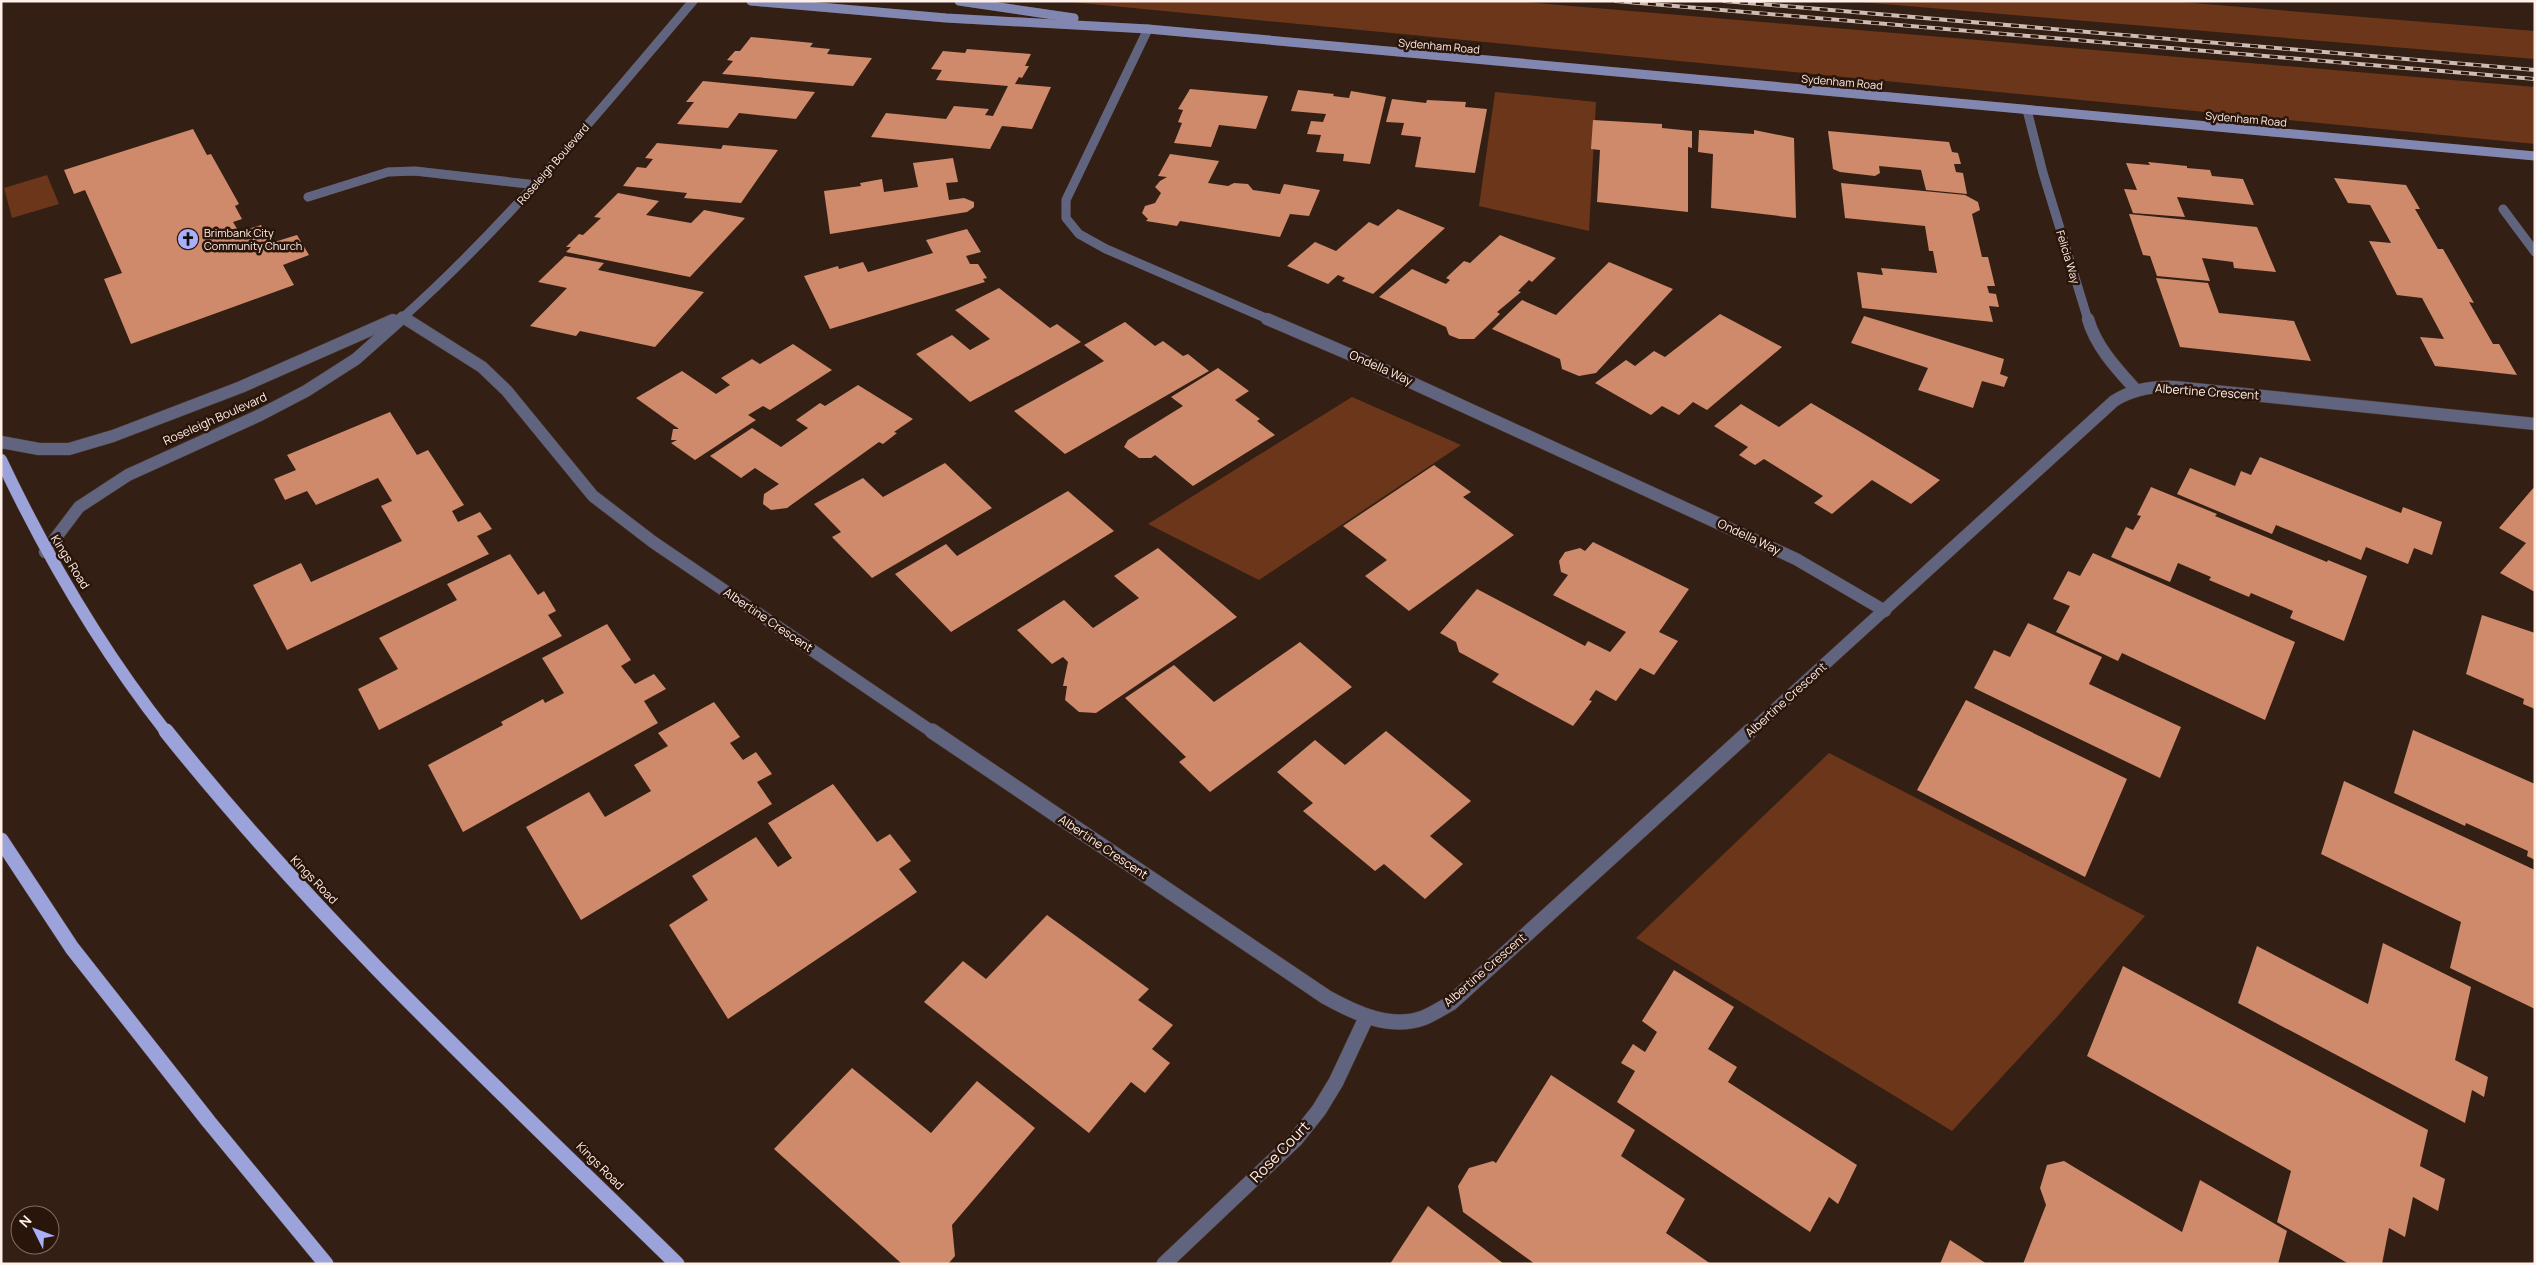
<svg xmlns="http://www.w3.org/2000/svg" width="2536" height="1265" font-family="Manrope,sans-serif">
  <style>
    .green { fill: #6c361a }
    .building { fill: #ce8a6a }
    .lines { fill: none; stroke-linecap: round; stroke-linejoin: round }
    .lane-casing { stroke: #503c32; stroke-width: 9 }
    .street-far2-casing { stroke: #503c32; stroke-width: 9 }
    .street-far1-casing { stroke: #503c32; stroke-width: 13 }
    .street-casing { stroke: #503c32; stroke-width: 16 }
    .secondary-casing { stroke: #503c32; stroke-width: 9 }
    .primary-far1-casing { stroke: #503c32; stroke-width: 13 }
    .primary-casing { stroke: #503c32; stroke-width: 16 }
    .lane { stroke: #60647f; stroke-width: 9 }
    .street-far2 { stroke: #60647f; stroke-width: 9 }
    .street-far1 { stroke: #60647f; stroke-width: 12 }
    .street { stroke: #60647f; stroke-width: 15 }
    .secondary { stroke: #8287b2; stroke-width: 9 }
    .primary-far1 { stroke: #9ca3db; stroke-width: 12 }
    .primary { stroke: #9ca3db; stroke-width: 15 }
    .rail-casing { stroke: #cdbcb4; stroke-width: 4 }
    .rail { stroke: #2a150b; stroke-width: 2.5; stroke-dasharray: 8; stroke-linecap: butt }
    .labels { text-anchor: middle; stroke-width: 5; stroke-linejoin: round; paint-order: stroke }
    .far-street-label { font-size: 11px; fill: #fff0e9; stroke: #2a150b }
    .far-poi-label { font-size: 11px; fill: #fff0e9; stroke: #2a150b; text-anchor: start }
    .street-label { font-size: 12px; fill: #fff0e9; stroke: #2a150b }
    .near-street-label { font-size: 15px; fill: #fff0e9; stroke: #2a150b }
  </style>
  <rect width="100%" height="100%" fill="#341f14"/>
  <g class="green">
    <path d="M 1061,1 L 1513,1 L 2535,87 L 2535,144 Z"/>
    <path d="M 1849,1 L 2168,1 L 2535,31 L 2535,59 Z"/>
    <path d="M 1495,92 L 1596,102 L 1589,231 L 1479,206 Z"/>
    <path d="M 47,175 L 59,204 L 12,218 L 4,188 Z"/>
    <path d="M 1352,397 L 1461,445 L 1259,580 L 1148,524 Z"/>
    <path d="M 1829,753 L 2145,916 L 2056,1018 L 1952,1131 L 1636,938 Z"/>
  </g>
  <g class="building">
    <path d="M 751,37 L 813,43 L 810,47 L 830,49 L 827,54 L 872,58 L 853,86 L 722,74 L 733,61 L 727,60 L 735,51 L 740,51 Z"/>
    <path d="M 967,49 L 1031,54 L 1025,66 L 1029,66 L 1022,78 L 1019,77 L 1015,84 L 1051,87 L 1032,129 L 1002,126 L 990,149 L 871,137 L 886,113 L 946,119 L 954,106 L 989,109 L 985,115 L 993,116 L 1008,86 L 936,80 L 942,70 L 931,69 L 943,51 L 965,53 Z"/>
    <path d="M 703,81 L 815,92 L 796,119 L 739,113 L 728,128 L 677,124 L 694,102 L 686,102 Z"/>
    <path d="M 1190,89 L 1268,96 L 1256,129 L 1219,125 L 1211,147 L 1174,143 L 1182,123 L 1178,122 L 1183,110 L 1178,109 Z"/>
    <path d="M 1298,90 L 1334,94 L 1333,96 L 1349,98 L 1351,91 L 1386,97 L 1370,164 L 1343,161 L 1344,154 L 1316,152 L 1321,135 L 1307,134 L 1311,121 L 1323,122 L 1326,114 L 1291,111 Z"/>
    <path d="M 1392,99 L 1426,103 L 1427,100 L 1466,102 L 1465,107 L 1487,109 L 1475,173 L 1415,167 L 1421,137 L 1401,135 L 1404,123 L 1386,122 Z"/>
    <path d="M 1593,120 L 1662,124 L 1662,128 L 1692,131 L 1692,148 L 1688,147 L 1688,212 L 1597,202 L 1600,150 L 1591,149 Z"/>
    <path d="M 193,129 L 207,155 L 211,154 L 239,204 L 235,206 L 242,219 L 233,222 L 239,232 L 261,225 L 271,243 L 297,235 L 309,255 L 283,265 L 294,285 L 131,344 L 104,279 L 122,273 L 85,190 L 74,194 L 64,170 Z"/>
    <path d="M 1699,130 L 1754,134 L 1754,130 L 1794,138 L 1796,218 L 1711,208 L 1713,154 L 1698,152 Z"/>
    <path d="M 1828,131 L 1949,142 L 1952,152 L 1958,153 L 1961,164 L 1954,164 L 1956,172 L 1963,173 L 1967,194 L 1926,190 L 1921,170 L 1879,166 L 1880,173 L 1875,176 L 1840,172 L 1833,169 Z"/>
    <path d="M 657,143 L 721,149 L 723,145 L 778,150 L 741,203 L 684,198 L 687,193 L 623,186 L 637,167 L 646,168 L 653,159 L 645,158 Z"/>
    <path d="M 1170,154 L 1219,161 L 1208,183 L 1228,186 L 1234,183 L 1248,184 L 1253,190 L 1280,194 L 1284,184 L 1320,190 L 1309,216 L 1290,214 L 1280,237 L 1180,221 L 1177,226 L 1146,221 L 1148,219 L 1142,213 L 1145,206 L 1155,203 L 1161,193 L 1155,187 L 1160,181 L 1167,177 L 1158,176 Z"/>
    <path d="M 953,158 L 958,182 L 946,183 L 949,200 L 964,198 L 974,202 L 974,207 L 967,212 L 830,234 L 824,191 L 861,186 L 860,183 L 882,179 L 884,192 L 918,187 L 913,163 Z"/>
    <path d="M 2148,162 L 2187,166 L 2187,168 L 2210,170 L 2212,176 L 2243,179 L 2254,205 L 2177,197 L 2185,217 L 2133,213 L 2124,189 L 2137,190 L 2126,163 L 2150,165 Z"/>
    <path d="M 2334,178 L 2406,185 L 2420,209 L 2415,209 L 2438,249 L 2443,249 L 2474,303 L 2469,302 L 2493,344 L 2499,344 L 2517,375 L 2435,366 L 2420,337 L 2444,339 L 2436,324 L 2422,298 L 2397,295 L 2369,241 L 2391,243 L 2370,205 L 2348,203 Z"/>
    <path d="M 1841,183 L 1965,195 L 1978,202 L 1980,210 L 1972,214 L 1982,257 L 1988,257 L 1995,286 L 1987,286 L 1989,293 L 1996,294 L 1999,307 L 1989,306 L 1993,322 L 1862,308 L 1857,272 L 1883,275 L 1881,268 L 1937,273 L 1933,251 L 1929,251 L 1925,226 L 1845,218 Z"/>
    <path d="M 618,193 L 659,201 L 646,215 L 691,223 L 704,210 L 745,218 L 690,277 L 566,252 L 571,247 L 566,247 L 579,234 L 583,235 L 601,218 L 594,217 Z"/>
    <path d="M 1398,209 L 1445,228 L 1373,294 L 1342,281 L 1345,278 L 1338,275 L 1328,284 L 1287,266 L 1315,242 L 1336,251 L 1369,222 L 1378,226 Z"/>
    <path d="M 2129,214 L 2257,227 L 2276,272 L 2234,268 L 2233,262 L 2202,258 L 2210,281 L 2157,276 L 2150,256 L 2143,255 Z"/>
    <path d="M 967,229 L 981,252 L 966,256 L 970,264 L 978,264 L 987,278 L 983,279 L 985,282 L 830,329 L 804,276 L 838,266 L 839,269 L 863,262 L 868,272 L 933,253 L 926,240 Z"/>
    <path d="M 1500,235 L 1556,258 L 1532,282 L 1529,280 L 1518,291 L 1521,292 L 1497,312 L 1500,314 L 1474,339 L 1459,339 L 1449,335 L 1446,327 L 1379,297 L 1412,269 L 1446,284 L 1450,280 L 1446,278 L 1464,261 L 1470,263 Z"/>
    <path d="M 565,256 L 604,263 L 598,270 L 704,292 L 655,347 L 580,331 L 576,336 L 530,326 L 567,288 L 538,282 Z"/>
    <path d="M 1609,262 L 1673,289 L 1596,373 L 1579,376 L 1562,369 L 1560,359 L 1492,329 L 1522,300 L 1556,315 Z"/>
    <path d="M 2156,278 L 2208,283 L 2219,313 L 2294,321 L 2311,361 L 2180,347 Z"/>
    <path d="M 999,288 L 1050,328 L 1057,324 L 1081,342 L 970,402 L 916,354 L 952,335 L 970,350 L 990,339 L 955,310 Z"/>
    <path d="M 1720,314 L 1782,347 L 1707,410 L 1693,402 L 1679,415 L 1662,406 L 1651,415 L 1595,383 L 1626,360 L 1635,366 L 1654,351 L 1665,357 Z"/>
    <path d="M 1864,316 L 2004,359 L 2000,374 L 2008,377 L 2004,387 L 1982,381 L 1973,408 L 1918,390 L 1928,368 L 1851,343 Z"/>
    <path d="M 1125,322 L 1155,346 L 1163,341 L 1183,356 L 1188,354 L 1209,371 L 1065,454 L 1014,411 L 1104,361 L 1084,345 Z"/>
    <path d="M 793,344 L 832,370 L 770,410 L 763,406 L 748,415 L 756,420 L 695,460 L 671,443 L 677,440 L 671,440 L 673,429 L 679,429 L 636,398 L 682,371 L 716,394 L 730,385 L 721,378 L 752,359 L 760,364 Z"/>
    <path d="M 1218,368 L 1249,391 L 1235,400 L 1260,419 L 1257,421 L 1275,435 L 1193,486 L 1155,455 L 1151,458 L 1139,458 L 1124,447 L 1128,440 L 1183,406 L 1171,397 Z"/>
    <path d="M 858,385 L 913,419 L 894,432 L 897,433 L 883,444 L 879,442 L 787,508 L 771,510 L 763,504 L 764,494 L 779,484 L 755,468 L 741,478 L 710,456 L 752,428 L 781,447 L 808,428 L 796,420 L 820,403 L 825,406 Z"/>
    <path d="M 1811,403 L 1854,428 L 1940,480 L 1911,504 L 1872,480 L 1832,514 L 1814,503 L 1823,496 L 1764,459 L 1755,465 L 1739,455 L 1748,447 L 1714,426 L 1741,404 L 1779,427 Z"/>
    <path d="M 390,412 L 417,455 L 428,450 L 464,505 L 452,511 L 458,522 L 480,512 L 492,529 L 477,536 L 489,554 L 287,650 L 253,585 L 301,563 L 311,582 L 402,541 L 381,506 L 392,501 L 378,478 L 316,505 L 307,491 L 285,500 L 274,479 L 296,470 L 287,455 Z"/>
    <path d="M 2260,457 L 2401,513 L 2403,507 L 2442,522 L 2432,555 L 2414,548 L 2408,564 L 2366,547 L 2361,560 L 2276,525 L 2272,534 L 2177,494 L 2190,468 L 2235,486 L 2241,471 L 2251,475 Z"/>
    <path d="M 945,463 L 992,508 L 872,578 L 832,537 L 841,532 L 814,504 L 863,478 L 883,497 Z"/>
    <path d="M 1434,465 L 1471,492 L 1463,497 L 1514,535 L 1409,611 L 1365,576 L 1387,560 L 1343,526 Z"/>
    <path d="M 2535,486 L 2535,592 L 2500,573 L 2526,543 L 2499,528 Z"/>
    <path d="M 2151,487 L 2217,514 L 2215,516 L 2327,562 L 2328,560 L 2367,576 L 2344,641 L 2290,618 L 2293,611 L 2251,593 L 2249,597 L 2209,580 L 2211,577 L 2178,563 L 2170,582 L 2111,557 L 2126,527 L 2133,530 L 2141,516 L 2137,515 Z"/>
    <path d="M 1068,491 L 1114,531 L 951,632 L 895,574 L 946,544 L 957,556 Z"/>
    <path d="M 1593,542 L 1689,589 L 1659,632 L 1678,641 L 1654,675 L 1640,668 L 1616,701 L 1596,690 L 1589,700 L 1592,701 L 1573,726 L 1492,682 L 1499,674 L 1459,652 L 1456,642 L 1440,633 L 1477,589 L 1585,646 L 1588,641 L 1610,652 L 1626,632 L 1553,595 L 1568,575 L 1561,572 L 1559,561 L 1565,552 L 1580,548 L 1585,551 Z"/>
    <path d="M 1158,548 L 1237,617 L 1096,713 L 1079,712 L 1065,700 L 1067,686 L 1063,686 L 1068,662 L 1063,657 L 1052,664 L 1017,630 L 1064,600 L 1093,628 L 1139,598 L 1114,576 Z"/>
    <path d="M 2093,553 L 2295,642 L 2265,720 L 2122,653 L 2118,661 L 2056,632 L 2070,606 L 2053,599 L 2068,571 L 2080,576 Z"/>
    <path d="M 510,554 L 538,595 L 544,591 L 556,611 L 548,615 L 562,636 L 379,730 L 358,689 L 398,669 L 379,638 L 457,600 L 447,584 Z"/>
    <path d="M 2482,615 L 2535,633 L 2535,709 L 2523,704 L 2524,699 L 2466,674 Z"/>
    <path d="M 2028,623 L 2102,657 L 2089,684 L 2181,727 L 2160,778 L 1974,688 L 1994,650 L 2010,657 Z"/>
    <path d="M 607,624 L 631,660 L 621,666 L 635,684 L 654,674 L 666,689 L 644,701 L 658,723 L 463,832 L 428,765 L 503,725 L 501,722 L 543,699 L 545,703 L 564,693 L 542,658 Z"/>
    <path d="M 1300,642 L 1352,687 L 1210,792 L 1179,762 L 1186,757 L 1125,698 L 1174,665 L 1214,702 Z"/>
    <path d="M 1966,700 L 2127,779 L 2085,877 L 1917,790 Z"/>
    <path d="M 714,702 L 740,737 L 730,743 L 743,760 L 756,752 L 772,774 L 757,782 L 772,804 L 581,920 L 526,827 L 589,792 L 605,817 L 651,791 L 634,765 L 668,746 L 658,733 Z"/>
    <path d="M 2413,730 L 2535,784 L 2535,860 L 2527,856 L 2528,851 L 2466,823 L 2465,826 L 2394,793 Z"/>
    <path d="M 1386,731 L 1471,801 L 1430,836 L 1463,864 L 1425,899 L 1384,864 L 1375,871 L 1303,811 L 1313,803 L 1277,772 L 1315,740 L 1345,765 Z"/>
    <path d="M 2344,781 L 2535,870 L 2535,1009 L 2450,968 L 2461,922 L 2321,854 Z"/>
    <path d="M 833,784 L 877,842 L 890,834 L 911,861 L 899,869 L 917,892 L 728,1019 L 669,925 L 708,900 L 692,876 L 756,837 L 778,867 L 792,858 L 768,823 Z"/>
    <path d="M 1047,915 L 1149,989 L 1138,1000 L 1173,1025 L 1152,1049 L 1170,1063 L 1145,1093 L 1131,1082 L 1089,1133 L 924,1002 L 963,961 L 986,979 Z"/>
    <path d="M 2383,943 L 2471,987 L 2455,1060 L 2488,1077 L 2484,1097 L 2472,1090 L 2465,1123 L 2238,1003 L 2257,946 L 2368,1004 Z"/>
    <path d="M 2123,966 L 2428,1130 L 2420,1166 L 2445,1179 L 2438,1211 L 2413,1197 L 2405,1237 L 2389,1228 L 2382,1264 L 2349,1264 L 2277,1222 L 2291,1171 L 2087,1056 Z"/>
    <path d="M 1674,970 L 1734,1007 L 1708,1049 L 1737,1067 L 1728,1082 L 1857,1165 L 1838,1204 L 1829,1197 L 1810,1232 L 1617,1102 L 1635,1071 L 1621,1063 L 1633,1044 L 1645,1052 L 1657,1032 L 1642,1021 Z"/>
    <path d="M 852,1068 L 931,1133 L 977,1081 L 1035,1128 L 952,1225 L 955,1256 L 948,1264 L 902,1264 L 774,1149 Z"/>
    <path d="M 1551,1075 L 1635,1130 L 1621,1156 L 1685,1199 L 1666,1233 L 1711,1264 L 1535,1264 L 1463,1212 L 1458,1186 L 1469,1168 L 1493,1161 L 1496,1163 Z"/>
    <path d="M 2064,1161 L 2182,1232 L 2200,1180 L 2287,1231 L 2278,1264 L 2023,1264 L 2046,1205 L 2040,1188 L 2047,1165 Z"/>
    <path d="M 1428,1206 L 1504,1264 L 1390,1264 Z"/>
    <path d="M 1950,1240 L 1987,1264 L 1940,1264 Z"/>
  </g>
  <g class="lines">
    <g class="lane-casing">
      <path id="lane" d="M 308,197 L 388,172 L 415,171 L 537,185"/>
    </g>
    <g class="street-far2-casing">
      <g id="street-far2">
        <path d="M 1148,29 L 1066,200 L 1066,218 L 1079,234 L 1106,249 L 1270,320"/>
        <path d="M 2027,110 L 2043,173 L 2088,320"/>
        <path d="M 2503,209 L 2535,252"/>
        <path d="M 402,316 L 408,320"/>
        <path d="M 400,320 C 508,224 599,111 693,1"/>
      </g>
    </g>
    <g class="street-far1-casing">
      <g id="street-far1">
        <path d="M 406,319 L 482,367 L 507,391 L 593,496 L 653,542 L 934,733"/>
        <path d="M 1267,319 L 1358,358 L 1796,559 L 1885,611"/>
        <path d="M 2088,319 C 2096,347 2117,369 2136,390"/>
        <path d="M 1,442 L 39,449 L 69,449 L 113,436 L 241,387 L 393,320"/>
        <path d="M 45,552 L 79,507 L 128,475 L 260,415 L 306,391 L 356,359 L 401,319"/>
        <path d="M 1749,733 L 2114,401 C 2133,389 2153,386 2175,387 L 2535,424"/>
      </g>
    </g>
    <g class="street-casing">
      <g id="street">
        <path d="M 932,731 L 1326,997 C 1355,1013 1390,1030 1423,1018 C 1433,1014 1442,1008 1451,1003 L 1750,731"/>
        <path d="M 1164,1264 L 1296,1139 L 1319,1110 L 1336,1082 L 1366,1018"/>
      </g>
    </g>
    <g class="secondary-casing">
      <g id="secondary">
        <path d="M 751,1 L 946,18 L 1148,29 L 2535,156"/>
        <path d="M 959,1 L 1074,18"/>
      </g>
    </g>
    <g class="primary-far1-casing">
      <path id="primary-far1" d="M 1,460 C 47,557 100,648 167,733"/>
    </g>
    <g class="primary-casing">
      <g id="primary">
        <path d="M 166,731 C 320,924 501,1092 677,1264"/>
        <path d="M 1,840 L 72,948 L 209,1122 L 326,1264"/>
      </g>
    </g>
    <use href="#lane" class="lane"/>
    <use href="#street-far2" class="street-far2"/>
    <use href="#street-far1" class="street-far1"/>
    <use href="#street" class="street"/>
    <use href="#secondary" class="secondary"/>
    <use href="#primary-far1" class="primary-far1"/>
    <use href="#primary" class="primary"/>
    <g class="rail-casing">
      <g id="rail">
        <path d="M 1616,1 L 2535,79"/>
        <path d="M 1724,1 L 2535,70"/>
      </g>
    </g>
    <use href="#rail" class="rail"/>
  </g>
  <defs>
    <g id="church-disc" transform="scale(1.125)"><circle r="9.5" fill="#a8b0fc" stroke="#2a150b"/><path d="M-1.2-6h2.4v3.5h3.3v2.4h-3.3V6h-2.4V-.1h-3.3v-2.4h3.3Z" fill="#111"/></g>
  </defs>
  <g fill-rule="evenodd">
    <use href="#church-disc" x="188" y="239"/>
  </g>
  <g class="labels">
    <g class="far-street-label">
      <text transform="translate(1439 46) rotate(5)" y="4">Sydenham Road</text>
      <text transform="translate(1842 82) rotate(5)" y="4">Sydenham Road</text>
      <text transform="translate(2246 119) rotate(5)" y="4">Sydenham Road</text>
      <text transform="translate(553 164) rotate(-49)" y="4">Roseleigh Boulevard</text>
      <text transform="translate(2068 257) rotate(73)" y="4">Felicia Way</text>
    </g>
    <g class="far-poi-label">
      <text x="204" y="237">Brimbank City<tspan x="204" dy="13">Community Church</tspan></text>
    </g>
    <g class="street-label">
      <text transform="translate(1381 368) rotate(24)" y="4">Ondella Way</text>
      <text transform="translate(2207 392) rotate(4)" y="4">Albertine Crescent</text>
      <text transform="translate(215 419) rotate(-24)" y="4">Roseleigh Boulevard</text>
      <text transform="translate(1749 537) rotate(25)" y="4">Ondella Way</text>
      <text transform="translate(70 562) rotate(58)" y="4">Kings Road</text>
      <text transform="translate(768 620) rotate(34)" y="4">Albertine Crescent</text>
      <text transform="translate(1786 700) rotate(-42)" y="4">Albertine Crescent</text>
      <text transform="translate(1103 847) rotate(34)" y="4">Albertine Crescent</text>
      <text transform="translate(314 880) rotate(46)" y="4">Kings Road</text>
      <text transform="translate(1485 970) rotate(-41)" y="4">Albertine Crescent</text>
      <text transform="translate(600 1166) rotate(45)" y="4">Kings Road</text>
    </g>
    <g class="near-street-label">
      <text transform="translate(1280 1152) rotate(-46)" y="5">Rose Court</text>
    </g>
  </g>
  <rect width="2536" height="1265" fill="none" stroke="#fff0e9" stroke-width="5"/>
  <g transform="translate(35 1230) rotate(312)"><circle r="24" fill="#2a150b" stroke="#7f6d64"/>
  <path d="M0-4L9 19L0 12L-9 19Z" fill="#a8b0fc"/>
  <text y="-8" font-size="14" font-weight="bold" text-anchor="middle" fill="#fff0e9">N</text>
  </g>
</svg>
